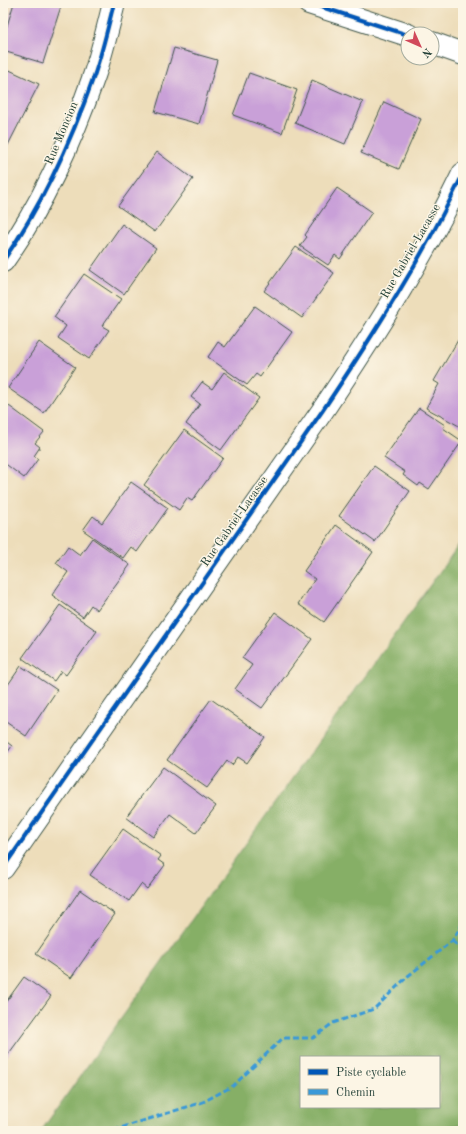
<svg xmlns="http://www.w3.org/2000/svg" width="466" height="1134" font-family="'Old Standard TT',serif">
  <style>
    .forest { fill: #86af66; stroke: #52764d; fill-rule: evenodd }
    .building { fill: #c9a0d8 }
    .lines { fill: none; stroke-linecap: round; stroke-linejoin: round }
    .minor-casing { stroke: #3e5548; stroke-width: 24 }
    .minor { stroke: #fff; stroke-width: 22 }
    .quiet { stroke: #3a99d8; stroke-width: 3; stroke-dasharray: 6 3; stroke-linecap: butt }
    .cycleway-casing { stroke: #fcf5e5; stroke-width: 6 }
    .cycleway { stroke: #0057b8; stroke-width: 4 }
    .labels { text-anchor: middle; stroke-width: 3; stroke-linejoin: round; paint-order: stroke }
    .street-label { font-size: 12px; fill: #1f3d34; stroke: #fcf5e5 }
  </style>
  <rect width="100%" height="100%" fill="#fcf5e5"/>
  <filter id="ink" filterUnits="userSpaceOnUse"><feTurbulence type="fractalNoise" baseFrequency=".025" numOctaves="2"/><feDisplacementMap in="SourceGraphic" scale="8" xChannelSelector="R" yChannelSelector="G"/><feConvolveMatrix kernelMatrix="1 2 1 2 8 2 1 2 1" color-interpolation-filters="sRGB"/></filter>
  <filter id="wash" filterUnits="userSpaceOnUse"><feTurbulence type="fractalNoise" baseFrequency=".012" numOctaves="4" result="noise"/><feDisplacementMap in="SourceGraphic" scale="16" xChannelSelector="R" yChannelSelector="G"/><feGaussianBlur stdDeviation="0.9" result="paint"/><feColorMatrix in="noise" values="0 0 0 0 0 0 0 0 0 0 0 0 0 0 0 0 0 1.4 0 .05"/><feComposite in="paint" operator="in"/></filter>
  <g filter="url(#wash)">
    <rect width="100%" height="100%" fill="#edddba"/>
    <path class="forest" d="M 463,539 L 463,1125 L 387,1131 L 41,1131 ZM 301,1057 L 439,1057 L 439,1107 L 301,1107 Z"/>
    <g id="blocks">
      <g class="building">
        <path d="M 14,3 L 62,3 L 43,63 L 3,51 L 3,39 Z"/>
        <path d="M 174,48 L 217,60 L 199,124 L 155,112 Z"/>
        <path d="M 3,67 L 39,84 L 6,149 L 3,148 Z"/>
        <path d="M 249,73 L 297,90 L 282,133 L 233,115 Z"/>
        <path d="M 312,80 L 363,102 L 345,144 L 295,123 Z"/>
        <path d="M 384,102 L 421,119 L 399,169 L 361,153 Z"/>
        <path d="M 157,152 L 193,179 L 155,232 L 118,206 Z"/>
        <path d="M 337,188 L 372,212 L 340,259 L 335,255 L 328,265 L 300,246 L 307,237 L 305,235 Z"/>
        <path d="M 122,224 L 156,248 L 124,294 L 90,270 Z"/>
        <path d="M 296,247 L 334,273 L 302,318 L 264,291 Z"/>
        <path d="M 84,274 L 121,299 L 102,326 L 109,330 L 89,359 L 58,338 L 66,326 L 54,317 Z"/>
        <path d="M 255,306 L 292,332 L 260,377 L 256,374 L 247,385 L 208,357 L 218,342 L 225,347 Z"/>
        <path d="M 458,340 L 463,343 L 463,423 L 461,427 L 426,408 L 439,384 L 434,381 Z"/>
        <path d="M 39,342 L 75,367 L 44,413 L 8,388 Z"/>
        <path d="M 224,372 L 259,398 L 221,450 L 186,424 L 200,404 L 191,397 L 202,382 L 212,389 Z"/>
        <path d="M 9,406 L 44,432 L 35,443 L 40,447 L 34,456 L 38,459 L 24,478 L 3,462 L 3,415 Z"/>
        <path d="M 419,408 L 445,425 L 443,428 L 462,441 L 429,489 L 420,483 L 418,486 L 403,475 L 405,472 L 384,458 Z"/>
        <path d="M 184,430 L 223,458 L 192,501 L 187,498 L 179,510 L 144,485 Z"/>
        <path d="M 374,466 L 410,491 L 375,542 L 339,516 Z"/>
        <path d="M 131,482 L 168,508 L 137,552 L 131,547 L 123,558 L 83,530 L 93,516 L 102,523 Z"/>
        <path d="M 336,525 L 373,552 L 324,622 L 298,604 L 315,579 L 304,571 Z"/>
        <path d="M 92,538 L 130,565 L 97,610 L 91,605 L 83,617 L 52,595 L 68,572 L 56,563 L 68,546 L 80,555 Z"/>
        <path d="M 60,605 L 97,631 L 66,675 L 61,671 L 54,681 L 22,658 Z"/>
        <path d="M 275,612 L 312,639 L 262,708 L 235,689 L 252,665 L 242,658 Z"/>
        <path d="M 21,666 L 57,690 L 26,736 L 3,720 L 3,692 Z"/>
        <path d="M 211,699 L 265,737 L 247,763 L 238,757 L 232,765 L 227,761 L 207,788 L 167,760 Z"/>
        <path d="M 3,739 L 12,746 L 3,759 Z"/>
        <path d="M 163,767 L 216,806 L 196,833 L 170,814 L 153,837 L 126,817 Z"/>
        <path d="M 123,829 L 161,856 L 158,860 L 165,865 L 147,889 L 141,884 L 129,901 L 90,875 Z"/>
        <path d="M 80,890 L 115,914 L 71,978 L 36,954 Z"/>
        <path d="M 24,977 L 51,996 L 7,1056 L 3,1053 L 3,1006 Z"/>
      </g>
    </g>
  </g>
  <g filter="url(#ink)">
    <use href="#blocks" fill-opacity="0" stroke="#3e5548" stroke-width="1"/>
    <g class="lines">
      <g class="minor-casing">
        <g id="minor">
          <path d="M 309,3 L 408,35"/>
          <path d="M 432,43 L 463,54"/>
          <path d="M 3,261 C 43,204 71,142 94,76 C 102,53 108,27 114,3"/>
          <path d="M 3,868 L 323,410 C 374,334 423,257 463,174"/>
        </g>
      </g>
      <use href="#minor" class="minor"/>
      <g class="quiet">
        <path d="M 452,941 L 463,949"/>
        <path d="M 114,1131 L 120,1128 L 203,1102 L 233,1086 L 283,1038 L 313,1038 L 333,1023 L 374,1009 L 408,976 L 452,941 L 463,923"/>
      </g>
      <g class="cycleway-casing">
        <g id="cycleway">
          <path d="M 309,3 L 408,35"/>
          <path d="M 3,261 C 43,204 71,142 94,76 C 102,53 108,27 114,3"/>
          <path d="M 3,868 L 323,410 C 374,334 423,257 463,174"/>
        </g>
      </g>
      <use href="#cycleway" class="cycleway"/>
    </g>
  </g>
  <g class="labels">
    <g class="street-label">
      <text transform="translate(61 133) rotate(-67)" y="4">Rue Moncion</text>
      <text transform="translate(410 251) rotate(-60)" y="4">Rue Gabriel-Lacasse</text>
      <text transform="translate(234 521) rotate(-55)" y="4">Rue Gabriel-Lacasse</text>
    </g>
  </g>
  <rect width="466" height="1134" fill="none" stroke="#fcf5e5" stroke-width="16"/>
  <rect x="300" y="1056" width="140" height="52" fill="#fcf5e5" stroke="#a4ab9e"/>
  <rect x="308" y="1069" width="20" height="6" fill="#0057b8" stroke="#a4ab9e"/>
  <text x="336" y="1076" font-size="12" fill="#1f3d34">Piste cyclable</text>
  <rect x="308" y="1089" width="20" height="6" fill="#3a99d8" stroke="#a4ab9e"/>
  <text x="336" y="1096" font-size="12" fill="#1f3d34">Chemin</text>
  <g transform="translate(420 46) rotate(135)"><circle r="19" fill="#fcf5e5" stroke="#a4ab9e"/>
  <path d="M0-3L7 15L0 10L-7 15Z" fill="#d1495b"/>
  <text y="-6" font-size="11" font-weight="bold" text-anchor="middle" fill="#1f3d34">N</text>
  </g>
</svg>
